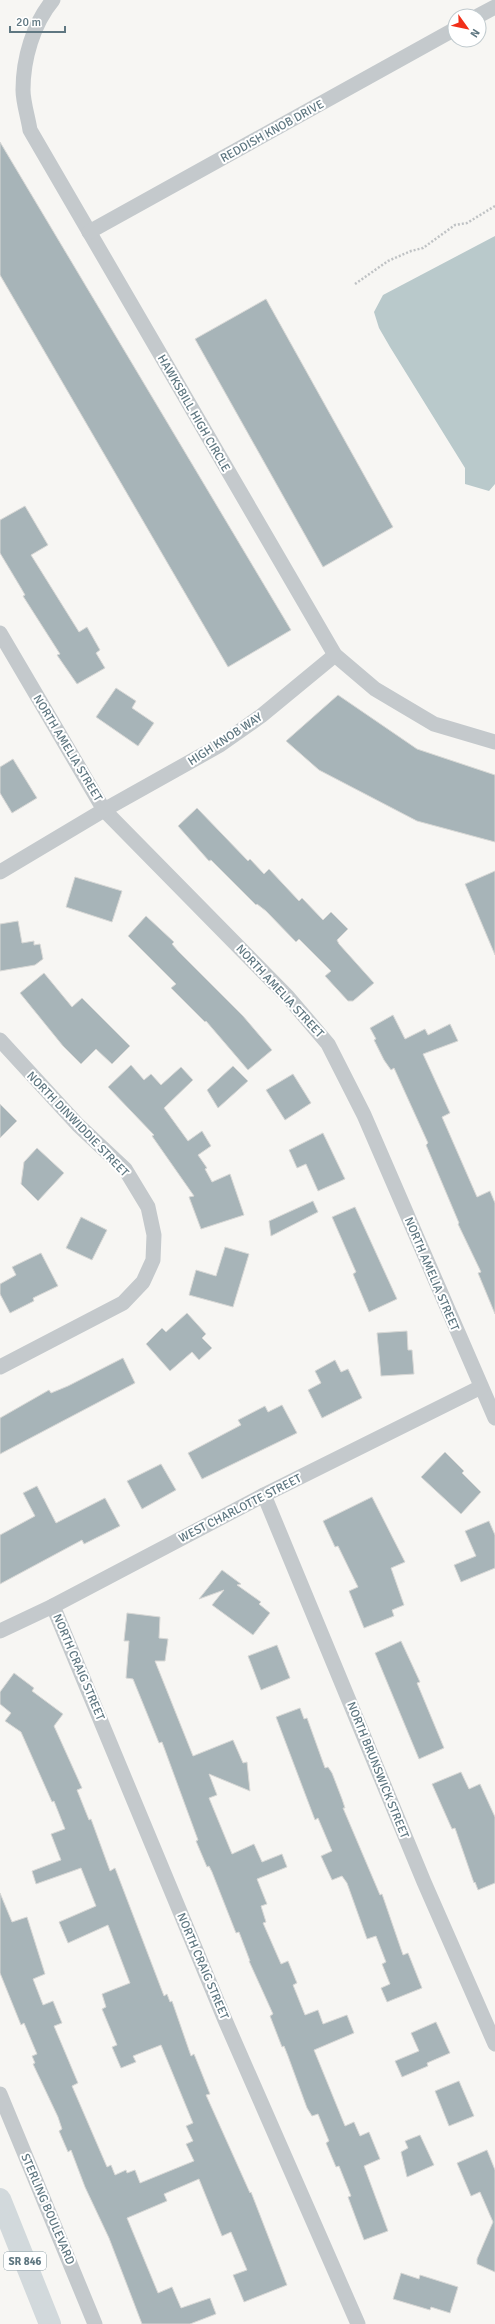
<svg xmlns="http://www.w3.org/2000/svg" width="495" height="2324" font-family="Signika,sans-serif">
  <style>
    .water { fill: #b9c9cb }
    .building { fill: #a7b4b8; stroke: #d8d8d6 }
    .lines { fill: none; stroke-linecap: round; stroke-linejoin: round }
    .path { stroke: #bfc2c4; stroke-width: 2.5; stroke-dasharray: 2 2; stroke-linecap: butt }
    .minor { stroke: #c4c9cc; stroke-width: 15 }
    .primary { stroke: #d2d9dc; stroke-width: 22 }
    .labels { text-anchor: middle; stroke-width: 4; stroke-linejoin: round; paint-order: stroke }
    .shield { fill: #fff; stroke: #8fa0a7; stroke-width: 1 }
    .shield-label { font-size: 11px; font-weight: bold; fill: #5f7781 }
    .street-label { font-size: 12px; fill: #5f7781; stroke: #fff }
  </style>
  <rect width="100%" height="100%" fill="#f7f6f3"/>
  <path class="water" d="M 495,236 L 495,484 L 489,491 L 465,484 L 465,468 L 390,347 L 379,328 L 374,312 L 383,295 Z"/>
  <g class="building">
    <path d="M 0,142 L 291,630 L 228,667 L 0,275 Z"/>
    <path d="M 266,299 L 393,527 L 323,567 L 195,339 Z"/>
    <path d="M 25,506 L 48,545 L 31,555 L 79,632 L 87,627 L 100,650 L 96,653 L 105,668 L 77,684 L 57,655 L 60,654 L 23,596 L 25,595 L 21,588 L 0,553 L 0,520 Z"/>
    <path d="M 116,688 L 136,701 L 132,708 L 154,723 L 138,746 L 96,717 Z"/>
    <path d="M 338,695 L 417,749 L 495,775 L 495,842 L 417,821 L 319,770 L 286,741 Z"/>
    <path d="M 13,759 L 37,798 L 12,813 L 0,793 L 0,767 Z"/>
    <path d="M 197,808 L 248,861 L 250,859 L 264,874 L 269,869 L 299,901 L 302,898 L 323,920 L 331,912 L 348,929 L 337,940 L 339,944 L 374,983 L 353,1001 L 348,1001 L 325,976 L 331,971 L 299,939 L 296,942 L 266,911 L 257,904 L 256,905 L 211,860 L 209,861 L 178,826 Z"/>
    <path d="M 495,871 L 495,955 L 465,884 Z"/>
    <path d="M 75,877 L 122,891 L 112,922 L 66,907 Z"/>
    <path d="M 146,916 L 174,942 L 172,944 L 178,951 L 243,1016 L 272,1050 L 248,1070 L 206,1021 L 205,1022 L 171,988 L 176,984 L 128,936 Z"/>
    <path d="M 18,921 L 22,943 L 34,941 L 34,945 L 40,944 L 43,959 L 35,965 L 0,971 L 0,924 Z"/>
    <path d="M 44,973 L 72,1007 L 82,998 L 130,1046 L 112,1064 L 96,1049 L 81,1064 L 63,1046 L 20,993 Z"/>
    <path d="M 393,1015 L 405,1039 L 425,1029 L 428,1035 L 450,1024 L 458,1041 L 423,1054 L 450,1113 L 442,1117 L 477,1197 L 490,1191 L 495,1203 L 495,1314 L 478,1273 L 481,1272 L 458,1224 L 459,1223 L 426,1145 L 428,1143 L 394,1068 L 391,1070 L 384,1060 L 374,1040 L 376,1039 L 370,1028 Z"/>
    <path d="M 131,1065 L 144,1080 L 151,1074 L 161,1085 L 181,1067 L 193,1080 L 164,1108 L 188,1141 L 202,1131 L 211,1146 L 198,1155 L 207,1168 L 205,1169 L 212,1182 L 230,1174 L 244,1215 L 201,1229 L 189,1197 L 194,1196 L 152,1136 L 154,1135 L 108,1087 Z"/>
    <path d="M 233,1066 L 248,1081 L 218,1108 L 207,1090 Z"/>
    <path d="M 293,1074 L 311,1103 L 285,1120 L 266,1090 Z"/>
    <path d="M 0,1104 L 17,1121 L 0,1138 Z"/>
    <path d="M 323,1133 L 345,1179 L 318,1191 L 306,1164 L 297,1168 L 289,1150 Z"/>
    <path d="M 37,1148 L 64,1173 L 38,1201 L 21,1184 L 24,1162 Z"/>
    <path d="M 313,1201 L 318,1212 L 271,1236 L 269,1221 Z"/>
    <path d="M 355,1207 L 397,1299 L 369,1312 L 353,1274 L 356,1272 L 332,1217 Z"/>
    <path d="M 81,1217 L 107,1230 L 92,1260 L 66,1248 Z"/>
    <path d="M 225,1247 L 249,1254 L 233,1307 L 189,1295 L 196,1270 L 216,1276 Z"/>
    <path d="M 41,1253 L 58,1286 L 33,1298 L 34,1301 L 10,1313 L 0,1294 L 0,1284 L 16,1275 L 12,1267 Z"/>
    <path d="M 187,1313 L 206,1334 L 202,1338 L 212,1348 L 199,1360 L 192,1352 L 170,1371 L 146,1344 L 162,1328 L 166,1332 Z"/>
    <path d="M 407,1331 L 408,1350 L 412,1350 L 414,1374 L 381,1376 L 377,1333 Z"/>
    <path d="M 123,1358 L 135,1383 L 0,1454 L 0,1418 L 49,1390 L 51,1393 L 68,1386 Z"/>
    <path d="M 335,1360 L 341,1372 L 348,1369 L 362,1398 L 322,1418 L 308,1390 L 321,1383 L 315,1371 Z"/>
    <path d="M 282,1405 L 297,1433 L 202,1479 L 188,1453 L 241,1425 L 238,1420 L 265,1406 L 268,1412 Z"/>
    <path d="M 445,1452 L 464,1471 L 462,1473 L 481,1492 L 461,1514 L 421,1477 Z"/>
    <path d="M 161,1464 L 176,1490 L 142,1509 L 127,1481 Z"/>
    <path d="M 37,1486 L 56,1523 L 105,1498 L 120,1526 L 84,1544 L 82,1540 L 0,1584 L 0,1535 L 35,1516 L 23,1493 Z"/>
    <path d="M 372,1497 L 405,1562 L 391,1568 L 404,1605 L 392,1610 L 394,1616 L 364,1628 L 349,1591 L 358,1587 L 338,1546 L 335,1547 L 323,1521 Z"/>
    <path d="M 489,1521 L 495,1535 L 495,1568 L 461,1582 L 454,1565 L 476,1556 L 465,1531 Z"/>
    <path d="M 222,1570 L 241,1584 L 237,1585 L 261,1602 L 259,1604 L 270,1613 L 253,1635 L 212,1605 L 224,1590 L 199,1599 Z"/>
    <path d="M 127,1613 L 160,1617 L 159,1638 L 168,1639 L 165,1661 L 155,1661 L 193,1756 L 233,1740 L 243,1763 L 247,1762 L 250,1791 L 209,1774 L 217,1795 L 209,1798 L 232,1854 L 254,1844 L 262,1862 L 282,1854 L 287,1867 L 257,1879 L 267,1904 L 261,1906 L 266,1922 L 263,1923 L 281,1964 L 288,1961 L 297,1983 L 293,1985 L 305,2015 L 318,2010 L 323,2024 L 347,2015 L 354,2033 L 314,2050 L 345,2126 L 354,2122 L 360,2136 L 369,2132 L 380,2159 L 364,2166 L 388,2231 L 364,2240 L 348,2197 L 351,2196 L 339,2166 L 336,2167 L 326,2143 L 329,2141 L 318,2114 L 312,2116 L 307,2108 L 288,2056 L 284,2046 L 282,2047 L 270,2016 L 273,2014 L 249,1961 L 250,1961 L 239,1932 L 236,1933 L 212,1872 L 209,1866 L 207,1867 L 196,1841 L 198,1840 L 162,1742 L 159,1743 L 133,1679 L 126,1678 L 129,1641 L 124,1641 Z"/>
    <path d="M 401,1641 L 420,1682 L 417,1683 L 444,1748 L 419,1759 L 375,1653 Z"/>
    <path d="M 277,1645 L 290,1678 L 261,1690 L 248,1656 Z"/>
    <path d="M 14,1673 L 34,1688 L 32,1691 L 63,1714 L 54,1726 L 82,1788 L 77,1790 L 89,1820 L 91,1819 L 110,1871 L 115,1868 L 164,1996 L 167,1994 L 170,2002 L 172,2001 L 191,2056 L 194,2054 L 210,2094 L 206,2095 L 250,2193 L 251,2192 L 287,2285 L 244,2302 L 233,2275 L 247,2270 L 231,2232 L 222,2236 L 199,2179 L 164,2194 L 167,2201 L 127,2218 L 158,2293 L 172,2287 L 181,2308 L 210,2298 L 216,2314 L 190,2324 L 142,2324 L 109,2238 L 85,2187 L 71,2150 L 68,2152 L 59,2131 L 62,2129 L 58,2117 L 33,2064 L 35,2063 L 32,2056 L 37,2054 L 24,2023 L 21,2025 L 0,1973 L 0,1893 L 12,1922 L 27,1917 L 45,1974 L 33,1979 L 43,2005 L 53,2001 L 62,2023 L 54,2026 L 78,2083 L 72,2086 L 107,2167 L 111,2165 L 115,2175 L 126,2170 L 127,2173 L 135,2170 L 140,2183 L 194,2161 L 186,2144 L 193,2141 L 186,2126 L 193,2123 L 161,2045 L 133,2056 L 136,2062 L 121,2068 L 112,2047 L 117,2045 L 102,2009 L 106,2007 L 102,1994 L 130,1983 L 108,1925 L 68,1943 L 59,1922 L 96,1906 L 81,1868 L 36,1884 L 32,1871 L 61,1860 L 51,1834 L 65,1829 L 54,1801 L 52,1802 L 21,1732 L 5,1721 L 11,1713 L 0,1704 L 0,1692 Z"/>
    <path d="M 300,1708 L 304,1719 L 307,1718 L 325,1768 L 328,1767 L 332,1773 L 342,1799 L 345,1808 L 343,1808 L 380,1895 L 382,1894 L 403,1955 L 408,1953 L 422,1988 L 387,2002 L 381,1988 L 390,1984 L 382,1964 L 386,1962 L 376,1936 L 367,1939 L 347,1883 L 342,1876 L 332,1880 L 321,1856 L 332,1851 L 318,1818 L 315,1820 L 276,1717 Z"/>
    <path d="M 461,1772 L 469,1789 L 480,1784 L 495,1817 L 495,1883 L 478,1890 L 475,1882 L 474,1883 L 455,1828 L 452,1829 L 432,1784 Z"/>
    <path d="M 436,2022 L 450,2053 L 427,2063 L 428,2066 L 402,2077 L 395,2061 L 419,2051 L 411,2033 Z"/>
    <path d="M 459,2081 L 474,2116 L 449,2126 L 435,2091 Z"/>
    <path d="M 420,2135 L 434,2165 L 407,2177 L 401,2152 L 408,2148 L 405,2141 Z"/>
    <path d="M 487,2150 L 495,2170 L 495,2272 L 477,2264 L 477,2259 L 493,2222 L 480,2192 L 471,2196 L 457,2163 Z"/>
    <path d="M 401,2273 L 419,2279 L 420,2275 L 458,2287 L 450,2313 L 431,2307 L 430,2310 L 393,2299 Z"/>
  </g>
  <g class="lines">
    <path class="path" d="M 355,284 L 388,261 L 411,251 L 423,248 L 455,225 L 467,223 L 495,206"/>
    <g class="minor">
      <path d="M 53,0 C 33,24 23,59 23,90 C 23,102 28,117 30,130 L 335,655 L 375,689 L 434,724 L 495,742"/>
      <path d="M 478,16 L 495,7"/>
      <path d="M 89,232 L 455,29"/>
      <path d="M 0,633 L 104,810 L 288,997 L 328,1044 L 364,1115 L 495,1418"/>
      <path d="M 0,872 L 104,810 L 220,745 L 261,716 L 335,655"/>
      <path d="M 0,1040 L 78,1125 L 125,1169 L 148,1207 L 154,1235 L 153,1260 L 143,1282 L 123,1303 L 0,1367"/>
      <path d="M 264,1495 L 424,1882 L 495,2044"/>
      <path d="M 53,1606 L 225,2020 L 358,2324"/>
      <path d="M 0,1631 L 53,1606 L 264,1495 L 481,1387"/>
      <path d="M 0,2094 L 95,2324"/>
    </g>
    <path class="primary" d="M 0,2199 L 50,2324"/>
  </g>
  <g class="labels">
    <rect class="shield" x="4" y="2252" width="42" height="18" rx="3"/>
    <g class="shield-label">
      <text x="25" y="2265">SR 846</text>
    </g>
    <g class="street-label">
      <text transform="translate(272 131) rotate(-29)" y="4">REDDISH KNOB DRIVE</text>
      <text transform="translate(194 413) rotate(60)" y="4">HAWKSBILL HIGH CIRCLE</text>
      <text transform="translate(225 739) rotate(-33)" y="4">HIGH KNOB WAY</text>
      <text transform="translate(68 748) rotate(59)" y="4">NORTH AMELIA STREET</text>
      <text transform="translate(280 991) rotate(47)" y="4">NORTH AMELIA STREET</text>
      <text transform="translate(78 1124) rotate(46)" y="4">NORTH DINWIDDIE STREET</text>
      <text transform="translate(432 1274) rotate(67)" y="4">NORTH AMELIA STREET</text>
      <text transform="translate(240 1508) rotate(-27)" y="4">WEST CHARLOTTE STREET</text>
      <text transform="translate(79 1667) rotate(67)" y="4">NORTH CRAIG STREET</text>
      <text transform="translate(378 1770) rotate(68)" y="4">NORTH BRUNSWICK STREET</text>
      <text transform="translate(203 1966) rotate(67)" y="4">NORTH CRAIG STREET</text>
      <text transform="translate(48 2209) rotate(67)" y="4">STERLING BOULEVARD</text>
    </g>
  </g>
  <g transform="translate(467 28) rotate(123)"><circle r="19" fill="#ffffff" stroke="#bfc9cd"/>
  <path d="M0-3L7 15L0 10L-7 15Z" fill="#f12f19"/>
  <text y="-6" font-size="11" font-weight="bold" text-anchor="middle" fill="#5f7781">N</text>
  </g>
  <path d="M10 26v6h55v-6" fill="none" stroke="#5f7781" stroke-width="2"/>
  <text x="16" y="26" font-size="12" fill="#5f7781" stroke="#ffffff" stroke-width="3" paint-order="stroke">20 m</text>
</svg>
